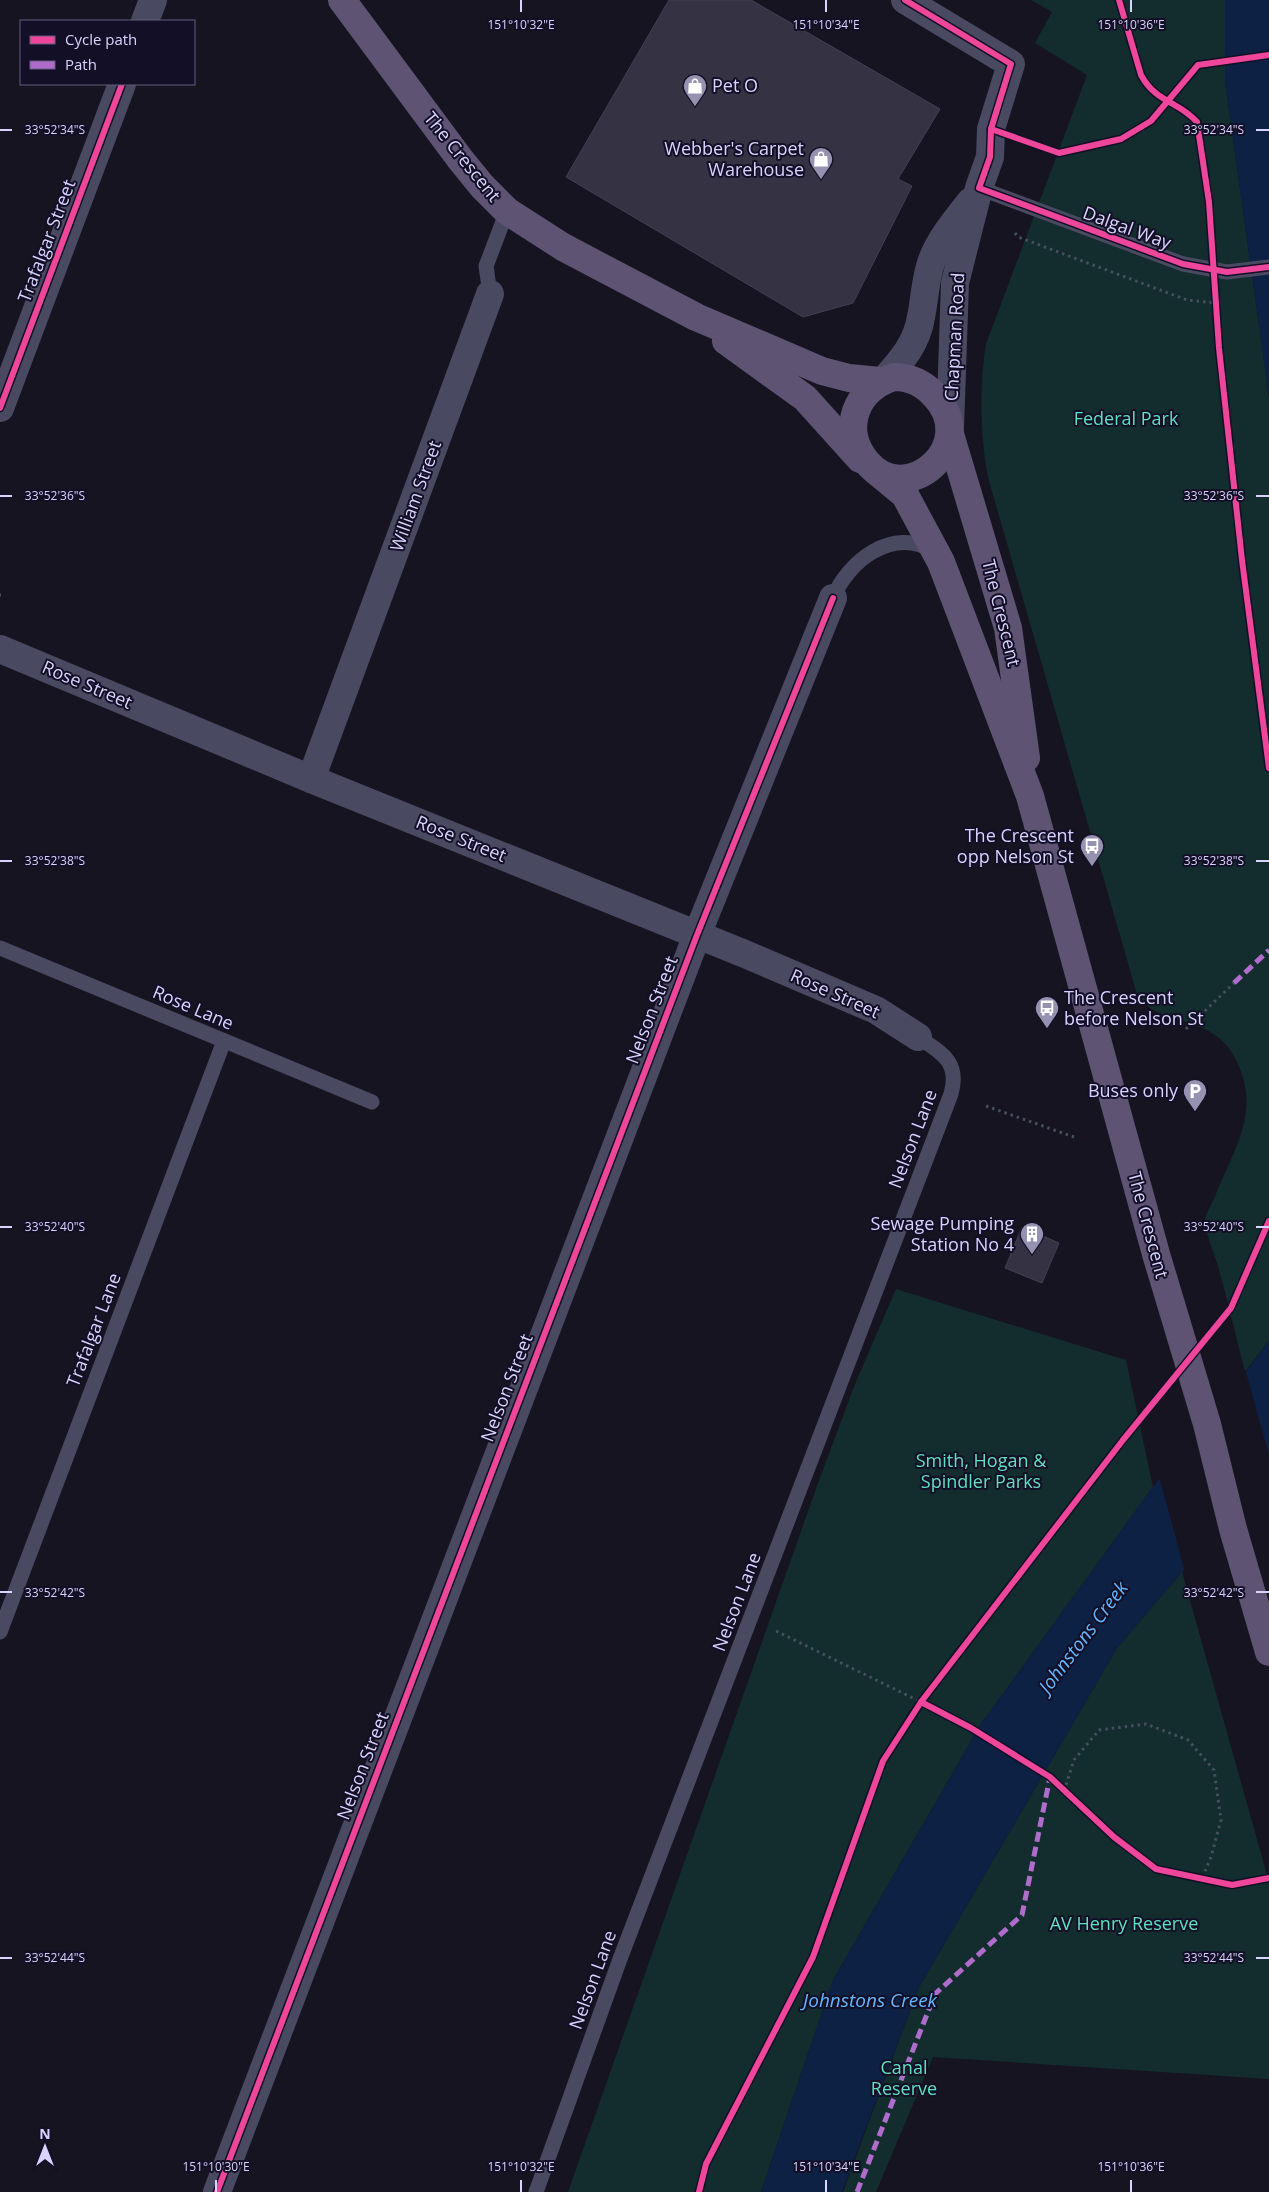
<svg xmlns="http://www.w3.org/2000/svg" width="1269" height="2192" font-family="'Open Sans',sans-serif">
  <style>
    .green { fill: #132c2d }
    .water { fill: #0d2144 }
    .pier { fill: #161421 }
    .building { fill: #343243; stroke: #433f54 }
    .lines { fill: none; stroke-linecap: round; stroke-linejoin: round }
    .path { stroke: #44505f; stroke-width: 3; stroke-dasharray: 2.5 4; stroke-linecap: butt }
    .lane { stroke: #4a4962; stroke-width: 15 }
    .street { stroke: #4a4962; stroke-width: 28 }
    .primary { stroke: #5e5373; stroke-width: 28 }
    .quiet { stroke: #b06ccc; stroke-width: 5; stroke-dasharray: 10 5; stroke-linecap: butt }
    .cycleway-casing { stroke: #130f26; stroke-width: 9 }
    .cycleway { stroke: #ed469a; stroke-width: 6 }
    .ticks { fill: none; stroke: #d9d4ff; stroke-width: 2 }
    .labels { text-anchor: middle; stroke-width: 4; stroke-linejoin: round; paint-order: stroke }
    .poi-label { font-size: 18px; fill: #d9d4ff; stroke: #130f26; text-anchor: end }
    .street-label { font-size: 18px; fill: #d9d4ff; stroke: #130f26 }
    .park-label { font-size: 18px; fill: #5fe0c0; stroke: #130f26 }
    .water-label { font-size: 19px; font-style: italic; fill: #62b6ff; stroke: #130f26 }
    .ticks-label { font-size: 12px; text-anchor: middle; fill: #d9d4ff; stroke: #130f26; stroke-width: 4; stroke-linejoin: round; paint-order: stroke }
  </style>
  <rect width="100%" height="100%" fill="#161421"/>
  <g class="green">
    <path d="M 1031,0 L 1225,0 L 1225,81 L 1269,397 L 1269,1341 L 1245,1372 C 1236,1337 1228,1301 1218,1266 C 1215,1256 1205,1231 1205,1222 C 1205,1214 1213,1202 1216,1194 C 1234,1149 1260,1113 1238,1064 C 1214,1008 1155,1032 1136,991 L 989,481 C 980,442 979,383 986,344 L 1087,75 L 1035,43 L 1052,12 Z"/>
    <path d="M 896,1289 L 1126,1360 L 1153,1487 L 981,1724 L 833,1980 L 761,2192 L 568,2192 L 818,1483 L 855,1384 Z"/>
    <path d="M 1182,1572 L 1269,1882 L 1269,2079 L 933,2057 L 876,2192 L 843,2192 L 918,1989 L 1117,1648 Z"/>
  </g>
  <g class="water">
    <path d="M 1225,0 L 1269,0 L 1269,397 L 1225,81 Z"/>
    <path d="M 1269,1341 L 1269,1471 L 1117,1648 L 918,1989 L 842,2192 L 761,2192 L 833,1980 L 981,1724 L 1153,1487 L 1207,1424 Z"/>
  </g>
  <path class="pier" d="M 1245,1369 L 1269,1455 L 1269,1474 L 1185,1572 L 1159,1476 L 1205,1422 Z"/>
  <g class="building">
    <path d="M 669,0 L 751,0 L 940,109 L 898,179 L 912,186 L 853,303 L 803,317 L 566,177 Z"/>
    <path d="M 1022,1227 L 1059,1243 L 1042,1283 L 1005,1268 Z"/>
  </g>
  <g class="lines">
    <g class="path">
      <path d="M 1015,233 L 1018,237 L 1187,300 L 1216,303"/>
      <path d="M 0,595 L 1,595"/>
      <path d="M 1186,1029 L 1234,983"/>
      <path d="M 986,1106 L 1074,1137"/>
      <path d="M 776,1631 L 921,1702"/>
      <path d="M 1064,1791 L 1074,1760 L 1099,1730 L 1146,1724 L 1188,1740 L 1214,1770 L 1221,1820 L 1211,1857 L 1202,1878"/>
    </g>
    <g class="lane">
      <path d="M 979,188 L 1183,264 L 1227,272 L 1269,267"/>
      <path d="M 490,294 L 486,266 L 507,211"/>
      <path d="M 833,598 C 848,561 893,526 933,551"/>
      <path d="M 0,948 L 372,1102"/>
      <path d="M 0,1632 L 224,1041"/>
      <path d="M 536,2192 L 620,1959 L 951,1094 C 960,1062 942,1053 918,1037"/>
    </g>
    <g class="street">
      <path d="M 905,0 L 1011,64 L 991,129 L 990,157 L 979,188 L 955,283 L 950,429"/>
      <path d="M 145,21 L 153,0"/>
      <path d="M 885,379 C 902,360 917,343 921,317 C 925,298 925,278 932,260 C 940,239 956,220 970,202"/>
      <path d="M 0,408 L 122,84"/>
      <path d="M 0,649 L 311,779 L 745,954 L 876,1010 L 918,1037"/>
      <path d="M 311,779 L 490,294"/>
      <path d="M 217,2192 L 697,935 L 833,598"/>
    </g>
    <g class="primary">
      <path d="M 342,0 L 460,159 L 482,186 L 507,211 L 563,247 L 696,317 L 822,371 L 849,378 L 880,381"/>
      <path d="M 726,341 L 805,398 L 860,459"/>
      <path d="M 894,377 C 910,377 923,383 934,395 C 982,444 906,511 866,461 C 840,429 856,388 894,377 Z"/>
      <path d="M 950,434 L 1008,628 L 1026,758"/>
      <path d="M 876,471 L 905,495 L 941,562 L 1030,796 L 1156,1254 L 1207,1424 L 1233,1529 L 1269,1652"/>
    </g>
    <g class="quiet">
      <path d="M 1234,983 L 1269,950"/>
      <path d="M 857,2192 L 935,1994 L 1022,1915 L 1050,1777"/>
    </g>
    <g class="cycleway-casing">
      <g id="cycleway">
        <path d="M 905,0 L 1011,64 L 991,129 L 990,157 L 979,188 L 1183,264 L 1227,272 L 1269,267"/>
        <path d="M 1119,0 L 1141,75 C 1156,103 1179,101 1197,122 L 1209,202 L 1219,348 L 1242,560 L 1269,768"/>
        <path d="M 991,129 L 1059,153 L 1121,139 L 1151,121 L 1198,65 L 1269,55"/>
        <path d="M 0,408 L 122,84"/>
        <path d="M 921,1702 L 971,1728 L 1050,1777 L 1114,1837 L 1156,1869 L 1232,1885 L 1269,1878"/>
        <path d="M 217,2192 L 697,935 L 833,598"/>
        <path d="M 699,2192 L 706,2164 L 813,1957 L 883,1761 L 921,1702 L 1123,1440 L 1231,1308 L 1269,1221"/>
      </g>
    </g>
    <use href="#cycleway" class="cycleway"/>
  </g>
  <path class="ticks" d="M 521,0 L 521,12M 826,0 L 826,12M 1131,0 L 1131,12M 0,130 L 12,130M 1256,130 L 1269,130M 0,496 L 12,496M 1256,496 L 1269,496M 0,861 L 12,861M 1256,861 L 1269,861M 0,1227 L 12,1227M 1256,1227 L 1269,1227M 0,1592 L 12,1592M 1256,1592 L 1269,1592M 0,1958 L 12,1958M 1256,1958 L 1269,1958M 216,2180 L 216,2192M 521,2180 L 521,2192M 826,2180 L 826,2192M 1131,2180 L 1131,2192"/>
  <defs>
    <g id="shop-pin" transform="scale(1.25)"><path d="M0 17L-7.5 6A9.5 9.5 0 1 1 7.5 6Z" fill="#9591b1" stroke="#130f26"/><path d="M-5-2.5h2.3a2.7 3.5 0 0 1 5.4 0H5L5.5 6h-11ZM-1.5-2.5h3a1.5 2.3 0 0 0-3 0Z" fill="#fff"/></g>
    <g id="bus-pin" transform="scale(1.25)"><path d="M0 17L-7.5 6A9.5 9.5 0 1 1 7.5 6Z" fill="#9591b1" stroke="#130f26"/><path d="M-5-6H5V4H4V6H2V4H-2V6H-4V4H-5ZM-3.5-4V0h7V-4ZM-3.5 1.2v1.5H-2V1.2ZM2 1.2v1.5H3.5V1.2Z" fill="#fff"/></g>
    <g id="parking-pin" transform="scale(1.25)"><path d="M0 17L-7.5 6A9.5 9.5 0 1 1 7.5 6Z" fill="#9591b1" stroke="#130f26"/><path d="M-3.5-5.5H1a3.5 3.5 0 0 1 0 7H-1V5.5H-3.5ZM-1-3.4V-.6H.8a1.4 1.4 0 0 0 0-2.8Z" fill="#fff"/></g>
    <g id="building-pin" transform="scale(1.25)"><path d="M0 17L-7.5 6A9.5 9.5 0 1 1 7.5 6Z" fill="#9591b1" stroke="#130f26"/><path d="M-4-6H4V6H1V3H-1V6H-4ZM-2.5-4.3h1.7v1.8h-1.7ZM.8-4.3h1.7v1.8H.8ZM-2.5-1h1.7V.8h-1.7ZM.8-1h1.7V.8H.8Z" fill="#fff"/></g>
  </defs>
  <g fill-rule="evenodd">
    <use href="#shop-pin" x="695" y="86"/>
    <use href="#shop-pin" x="821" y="159"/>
    <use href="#bus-pin" x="1092" y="846"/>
    <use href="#bus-pin" x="1047" y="1008"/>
    <use href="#parking-pin" x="1195" y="1091"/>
    <use href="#building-pin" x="1032" y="1234"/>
  </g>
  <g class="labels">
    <g class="poi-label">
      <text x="712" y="92" text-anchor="start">Pet O</text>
      <text x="804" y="155">Webber's Carpet<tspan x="804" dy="21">Warehouse</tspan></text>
      <text x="1074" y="842">The Crescent<tspan x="1074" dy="21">opp Nelson St</tspan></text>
      <text x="1064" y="1004" text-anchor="start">The Crescent<tspan x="1064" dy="21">before Nelson St</tspan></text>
      <text x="1178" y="1097">Buses only</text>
      <text x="1014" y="1230">Sewage Pumping<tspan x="1014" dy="21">Station No 4</tspan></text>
    </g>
    <g class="street-label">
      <text transform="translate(462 157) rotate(51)" y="6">The Crescent</text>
      <text transform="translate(1127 228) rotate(20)" y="6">Dalgal Way</text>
      <text transform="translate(47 241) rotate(-69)" y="6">Trafalgar Street</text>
      <text transform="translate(955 337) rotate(-87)" y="6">Chapman Road</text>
      <text transform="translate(416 496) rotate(-70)" y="6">William Street</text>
      <text transform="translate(1001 613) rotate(76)" y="6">The Crescent</text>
      <text transform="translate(87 685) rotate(23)" y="6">Rose Street</text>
      <text transform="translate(461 839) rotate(22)" y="6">Rose Street</text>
      <text transform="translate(835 994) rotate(24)" y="6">Rose Street</text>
      <text transform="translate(193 1008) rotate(23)" y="6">Rose Lane</text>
      <text transform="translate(652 1010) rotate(-69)" y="6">Nelson Street</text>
      <text transform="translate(913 1139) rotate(-69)" y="6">Nelson Lane</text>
      <text transform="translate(1148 1225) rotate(75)" y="6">The Crescent</text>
      <text transform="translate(94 1330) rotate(-69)" y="6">Trafalgar Lane</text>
      <text transform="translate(507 1388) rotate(-69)" y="6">Nelson Street</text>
      <text transform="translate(737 1602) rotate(-69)" y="6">Nelson Lane</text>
      <text transform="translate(363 1766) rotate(-69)" y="6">Nelson Street</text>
      <text transform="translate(593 1980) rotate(-70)" y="6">Nelson Lane</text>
    </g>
    <g class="park-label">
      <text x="1126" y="425">Federal Park</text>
      <text x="981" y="1467">Smith, Hogan &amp;<tspan x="981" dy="21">Spindler Parks</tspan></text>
      <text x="1124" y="1930">AV Henry Reserve</text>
      <text x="904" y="2074">Canal<tspan x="904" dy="21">Reserve</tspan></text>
    </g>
    <g class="water-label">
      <text transform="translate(1083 1637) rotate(-53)" y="7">Johnstons Creek</text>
      <text x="870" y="2007">Johnstons Creek</text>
    </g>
  </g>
  <g class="ticks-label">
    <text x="521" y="29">151°10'32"E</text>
    <text x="826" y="29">151°10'34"E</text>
    <text x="1131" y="29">151°10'36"E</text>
    <text x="55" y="134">33°52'34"S</text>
    <text x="1214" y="134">33°52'34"S</text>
    <text x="55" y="500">33°52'36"S</text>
    <text x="1214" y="500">33°52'36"S</text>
    <text x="55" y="865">33°52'38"S</text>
    <text x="1214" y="865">33°52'38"S</text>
    <text x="55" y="1231">33°52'40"S</text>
    <text x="1214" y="1231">33°52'40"S</text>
    <text x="55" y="1597">33°52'42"S</text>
    <text x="1214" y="1597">33°52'42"S</text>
    <text x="55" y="1962">33°52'44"S</text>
    <text x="1214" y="1962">33°52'44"S</text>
    <text x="216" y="2171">151°10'30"E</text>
    <text x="521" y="2171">151°10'32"E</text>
    <text x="826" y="2171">151°10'34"E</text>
    <text x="1131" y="2171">151°10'36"E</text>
  </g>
  <rect x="20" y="20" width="175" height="65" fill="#130f26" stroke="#625e7d"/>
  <rect x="30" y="36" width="25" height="8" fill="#ed469a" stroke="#625e7d"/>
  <text x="65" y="45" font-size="15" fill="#d9d4ff">Cycle path</text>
  <rect x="30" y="61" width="25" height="8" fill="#b06ccc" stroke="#625e7d"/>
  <text x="65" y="70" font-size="15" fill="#d9d4ff">Path</text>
  <g transform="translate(45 2147)" stroke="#130f26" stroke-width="4" paint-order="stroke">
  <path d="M0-4L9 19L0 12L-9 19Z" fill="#d9d4ff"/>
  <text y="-8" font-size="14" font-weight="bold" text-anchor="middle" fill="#d9d4ff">N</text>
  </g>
</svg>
